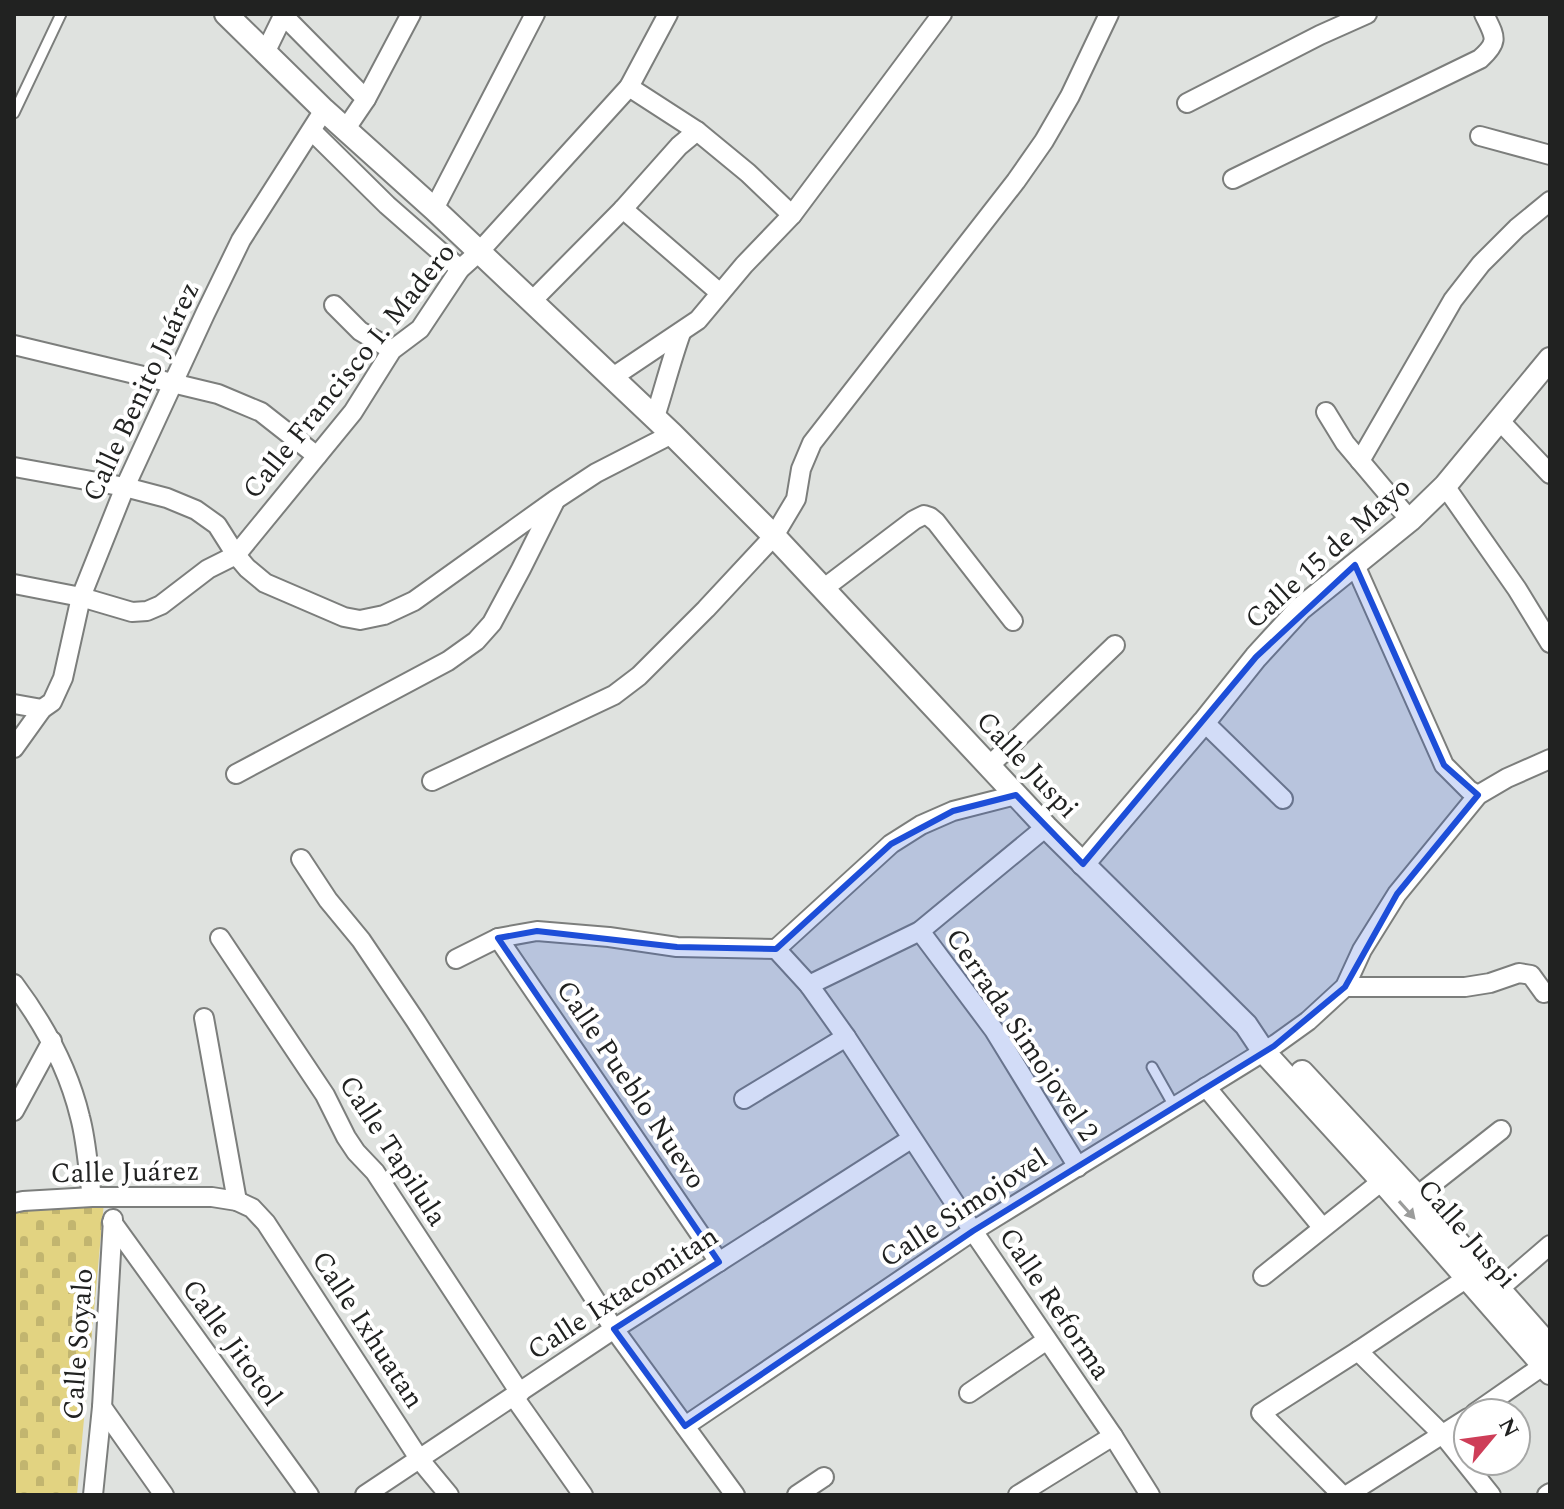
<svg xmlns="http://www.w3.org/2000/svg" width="1564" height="1509" font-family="Spectral,serif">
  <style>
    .cemetery { fill: url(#cemetery-stones) }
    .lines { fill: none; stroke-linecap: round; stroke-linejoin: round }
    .service-casing { stroke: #7c7e7c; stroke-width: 13 }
    .minor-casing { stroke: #7c7e7c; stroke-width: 22 }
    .tertiary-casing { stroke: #7c7e7c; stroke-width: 26 }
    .service { stroke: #fff; stroke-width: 9 }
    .minor { stroke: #fff; stroke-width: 18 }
    .tertiary { stroke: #fff; stroke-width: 22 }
    .oneway { fill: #9b9c9b }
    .marked { fill: #1d4ed8; fill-opacity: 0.2; stroke: #1d4ed8; stroke-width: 6; stroke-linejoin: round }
    .labels { text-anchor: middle; stroke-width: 8; stroke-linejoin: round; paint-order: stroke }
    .street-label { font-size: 28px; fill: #212221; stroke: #fff }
  </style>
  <defs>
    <pattern id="cemetery-stones" width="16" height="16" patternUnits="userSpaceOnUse" patternTransform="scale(2)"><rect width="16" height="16" fill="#e2d381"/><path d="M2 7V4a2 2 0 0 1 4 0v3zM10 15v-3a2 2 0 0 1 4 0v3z" fill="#c2b56f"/></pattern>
  </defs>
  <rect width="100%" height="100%" fill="#dfe2df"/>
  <path class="cemetery" d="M 104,1202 L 77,1495 L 14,1495 L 14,1210 Z"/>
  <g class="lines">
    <g class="service-casing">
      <g id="service">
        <path d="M 14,113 L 61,14"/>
        <path d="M 1152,1067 L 1174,1106"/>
      </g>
    </g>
    <g class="minor-casing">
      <g id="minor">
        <path d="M 282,14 L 366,99 L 345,130"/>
        <path d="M 265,53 L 284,14"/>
        <path d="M 629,87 L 697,131 L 748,173 L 792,215"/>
        <path d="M 366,99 L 411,14"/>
        <path d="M 1187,103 L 1320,35 L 1367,14"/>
        <path d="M 312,131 L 387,205 L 460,269"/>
        <path d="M 1480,136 L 1550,155"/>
        <path d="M 1233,179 L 1480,59 C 1500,41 1495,37 1484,14"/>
        <path d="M 434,209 L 535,14"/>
        <path d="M 623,209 L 720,293"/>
        <path d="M 531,302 L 623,209 L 679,146 L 697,131"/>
        <path d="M 334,305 L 360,331 L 392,350"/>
        <path d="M 14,345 L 218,394 L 261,412 L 317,456"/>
        <path d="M 613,377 L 698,320 L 744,265 L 792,215 L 942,14"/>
        <path d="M 1326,412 L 1345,443 L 1410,520"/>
        <path d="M 655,417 C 664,389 671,361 681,333"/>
        <path d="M 1500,421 L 1550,474"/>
        <path d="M 1360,461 L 1453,300 L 1481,264 L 1517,228 L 1550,201"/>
        <path d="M 14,467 L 125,487 L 167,498 L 196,510 L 217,525 L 236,555 L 247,568 L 265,583 L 344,617 L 360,620 L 384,615 L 414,601 L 555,500 L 596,473 L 672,434"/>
        <path d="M 1445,486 L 1517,589 L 1550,643"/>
        <path d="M 1355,565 L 1444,765 L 1469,790 L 1478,795"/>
        <path d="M 14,584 L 81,597 L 132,612 L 147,611 L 161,605 L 208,569 L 236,555 L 353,412 L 392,350 L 420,329 L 460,269 L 479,252 L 629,87 L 668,14"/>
        <path d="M 823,589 L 914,520 L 924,515 L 930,517 L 936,522 L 1013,621"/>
        <path d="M 14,704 L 42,709"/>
        <path d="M 1204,722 L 1283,799"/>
        <path d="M 14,748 L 42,709 L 52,702 L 63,678 L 81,597 L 125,487 L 205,314 L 241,240 L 324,110"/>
        <path d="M 989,766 L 1115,645"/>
        <path d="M 236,774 L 448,661 L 476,641 L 492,623 L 521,569 L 554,503"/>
        <path d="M 432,781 L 614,695 L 639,676 L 706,609 L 774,536 L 796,499 L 801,469 L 812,443 L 1016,181 L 1044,141 L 1070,96 L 1109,14"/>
        <path d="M 301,859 L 328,900 L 361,940 L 415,1020 L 614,1329 L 735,1495"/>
        <path d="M 920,931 L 994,1030 L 1078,1167"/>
        <path d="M 220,938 L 325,1095 L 346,1137 L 356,1152 L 375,1172 L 520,1393"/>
        <path d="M 498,938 L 719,1262"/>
        <path d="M 776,949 L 809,985 L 846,1037 L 973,1231 L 1113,1436 L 1150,1495"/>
        <path d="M 456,959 L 498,938 L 537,931 L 609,937 L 677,947 L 776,949 L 891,844 L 921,825 L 953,811 L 1016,795"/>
        <path d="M 14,984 C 44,1024 68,1067 80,1117 C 87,1143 88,1171 92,1197"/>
        <path d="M 809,985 L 920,931 L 1046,827"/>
        <path d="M 1345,987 L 1465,987 L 1490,983 L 1519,973 L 1531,975 L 1544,993"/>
        <path d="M 204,1018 L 237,1201"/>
        <path d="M 1206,1087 L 1322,1227"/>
        <path d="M 744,1099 L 846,1037"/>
        <path d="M 14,1111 L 52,1041"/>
        <path d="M 1417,1196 L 1501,1130"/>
        <path d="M 14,1203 L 23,1201 L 92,1197 L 212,1197 L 237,1201 L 252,1208 L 266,1223 L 420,1460 L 449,1495"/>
        <path d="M 112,1222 L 309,1495"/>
        <path d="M 1263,1276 L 1382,1181"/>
        <path d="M 1499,1289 L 1550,1245"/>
        <path d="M 1358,1351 L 1443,1435 L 1491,1495"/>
        <path d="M 969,1393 L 1047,1340"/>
        <path d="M 514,1397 L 583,1495"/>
        <path d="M 102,1407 L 164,1495"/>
        <path d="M 1475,1413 L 1544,1365"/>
        <path d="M 685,1426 L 973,1231 L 1276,1044 L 1308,1021 L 1345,987 L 1362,950 L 1397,894 L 1478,795 L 1507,778 L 1550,759"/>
        <path d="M 93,1495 L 102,1407 L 113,1219"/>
        <path d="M 365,1495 L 614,1329 L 911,1139"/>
        <path d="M 797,1495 L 824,1477"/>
        <path d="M 1018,1495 L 1113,1436"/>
        <path d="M 1342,1495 L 1261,1413 L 1358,1351 L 1467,1278"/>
        <path d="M 1347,1495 L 1468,1418"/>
        <path d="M 1547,1495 L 1550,1493"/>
      </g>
    </g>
    <g class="tertiary-casing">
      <g id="tertiary">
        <path d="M 226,14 L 324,110 L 434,209 L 672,434 L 774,536 L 1046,827 L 1246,1025 L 1264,1052 L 1382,1181 L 1550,1373"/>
        <path d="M 1083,864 L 1204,722 L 1256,657 L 1300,609 L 1410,520 L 1445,486 L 1550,359"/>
        <path d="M 1302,1072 L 1417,1196 L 1550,1347"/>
      </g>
    </g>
    <use href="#service" class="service"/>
    <use href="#minor" class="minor"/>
    <use href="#tertiary" class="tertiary"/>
  </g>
  <defs><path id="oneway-solid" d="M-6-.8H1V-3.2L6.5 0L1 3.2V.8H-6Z" transform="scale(2)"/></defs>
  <use class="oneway" href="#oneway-solid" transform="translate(1407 1210) rotate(48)"/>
  <path class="marked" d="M 1355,565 L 1444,765 L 1478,795 L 1397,894 L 1345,987 L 1274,1046 L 973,1231 L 685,1426 L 614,1329 L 719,1262 L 498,938 L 537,931 L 677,947 L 776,949 L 891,844 L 953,811 L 1016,795 L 1083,864 L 1256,657 Z"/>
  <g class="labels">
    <g class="street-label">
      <text transform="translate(348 370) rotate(-51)" y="10">Calle Francisco I. Madero</text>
      <text transform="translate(140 391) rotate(-65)" y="10">Calle Benito Juárez</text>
      <text transform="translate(1327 552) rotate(-42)" y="10">Calle 15 de Mayo</text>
      <text transform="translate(1028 764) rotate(47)" y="10">Calle Juspi</text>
      <text transform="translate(1023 1034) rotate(56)" y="10">Cerrada Simojovel 2</text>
      <text transform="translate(632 1084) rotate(56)" y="10">Calle Pueblo Nuevo</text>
      <text transform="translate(394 1150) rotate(57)" y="10">Calle Tapilula</text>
      <text transform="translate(125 1171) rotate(-1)" y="10">Calle Juárez</text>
      <text transform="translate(963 1207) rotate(-33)" y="10">Calle Simojovel</text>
      <text transform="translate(1468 1233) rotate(49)" y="10">Calle Juspi</text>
      <text transform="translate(622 1292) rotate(-33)" y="10">Calle Ixtacomitan</text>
      <text transform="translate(1056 1303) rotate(56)" y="10">Calle Reforma</text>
      <text transform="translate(369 1329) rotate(57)" y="10">Calle Ixhuatan</text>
      <text transform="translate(233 1342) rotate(54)" y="10">Calle Jitotol</text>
      <text transform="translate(77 1344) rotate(-86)" y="10">Calle Soyalo</text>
    </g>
  </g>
  <rect width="1564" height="1509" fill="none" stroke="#212221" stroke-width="32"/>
  <g transform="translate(1492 1437) rotate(61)"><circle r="38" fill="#ffffff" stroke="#a6a7a6" stroke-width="2"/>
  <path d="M0-6L14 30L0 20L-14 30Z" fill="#ce3e58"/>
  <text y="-12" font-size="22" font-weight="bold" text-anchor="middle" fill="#212221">N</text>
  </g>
</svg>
